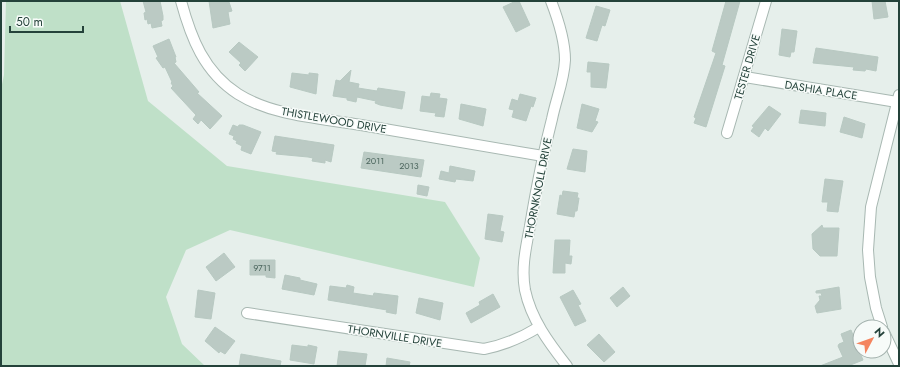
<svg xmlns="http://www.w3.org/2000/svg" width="900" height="367" font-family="Jost,sans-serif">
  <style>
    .green { fill: #bfe0c8 }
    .building { fill: #bbcac4; stroke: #b8c9c2 }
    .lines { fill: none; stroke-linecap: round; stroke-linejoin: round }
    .street-casing { stroke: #a8b8b2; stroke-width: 12 }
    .street { stroke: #fff; stroke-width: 10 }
    .labels { text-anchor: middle; stroke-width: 3; stroke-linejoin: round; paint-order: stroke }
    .number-label { font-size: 9px; fill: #4a645c }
    .street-label { font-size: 11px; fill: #24423a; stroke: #f7fbf9 }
  </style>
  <rect width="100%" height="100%" fill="#e6efeb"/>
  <path class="green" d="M 6,1 L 120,1 L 148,101 L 227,166 L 445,202 L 480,258 L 474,287 L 230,230 L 186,250 L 166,297 L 182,344 L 205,366 L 1,366 L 1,89 L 4,75 Z"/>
  <g class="building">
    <path d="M 143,1 L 160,1 L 163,16 L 163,20 L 161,21 L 162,26 L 152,28 L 151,23 L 148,24 L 147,19 L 145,20 L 144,13 L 146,12 Z"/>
    <path d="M 209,1 L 229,2 L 232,11 L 228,12 L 230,24 L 213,28 Z"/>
    <path d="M 516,1 L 519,1 L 530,25 L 516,32 L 503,7 Z"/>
    <path d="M 726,1 L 740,1 L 722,65 L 725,66 L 706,127 L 694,123 L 696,118 L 694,117 L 716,53 L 712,51 Z"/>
    <path d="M 872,1 L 885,1 L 888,17 L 874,19 Z"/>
    <path d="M 596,6 L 610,10 L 605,26 L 602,25 L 597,41 L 586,38 Z"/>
    <path d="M 782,29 L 797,31 L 794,52 L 791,52 L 790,57 L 779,55 Z"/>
    <path d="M 169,39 L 176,57 L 175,57 L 176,62 L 174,63 L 199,92 L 197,93 L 222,116 L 210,129 L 201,120 L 198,124 L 193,119 L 196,115 L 171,88 L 173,86 L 171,83 L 172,82 L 165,67 L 163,68 L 156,58 L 158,57 L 153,46 Z"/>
    <path d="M 239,42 L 258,57 L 245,71 L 239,65 L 241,63 L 229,52 Z"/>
    <path d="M 816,48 L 878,57 L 876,71 L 866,69 L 865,71 L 853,70 L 854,67 L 813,63 Z"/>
    <path d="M 588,62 L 609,64 L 606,88 L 591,87 L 591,72 L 587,72 Z"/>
    <path d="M 351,70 L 349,82 L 359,84 L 358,88 L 377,91 L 378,88 L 405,92 L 402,109 L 380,105 L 375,103 L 376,101 L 357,97 L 356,102 L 347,100 L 347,98 L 333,96 L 336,80 L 340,81 Z"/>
    <path d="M 292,73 L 309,75 L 309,73 L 318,74 L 316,94 L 290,87 Z"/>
    <path d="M 431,93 L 440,94 L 439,98 L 447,99 L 444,117 L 435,116 L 436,113 L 420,111 L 422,96 L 430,97 Z"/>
    <path d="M 520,94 L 536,98 L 533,107 L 531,106 L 526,121 L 512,117 L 514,110 L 509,109 L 512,99 L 518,101 Z"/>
    <path d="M 461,104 L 486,109 L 483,126 L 459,119 Z"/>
    <path d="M 582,104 L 599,109 L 595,121 L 598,122 L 592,132 L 577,128 Z"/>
    <path d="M 769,106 L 781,114 L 768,131 L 765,128 L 759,137 L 751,131 L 754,127 L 752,126 Z"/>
    <path d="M 801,110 L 826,113 L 825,126 L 799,123 Z"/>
    <path d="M 844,117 L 865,124 L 862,138 L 840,132 Z"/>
    <path d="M 233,125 L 238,127 L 239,125 L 243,125 L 261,132 L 251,154 L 241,150 L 242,146 L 236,143 L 237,141 L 233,139 L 234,136 L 229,134 Z"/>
    <path d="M 275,136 L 334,145 L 331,162 L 325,160 L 325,163 L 312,161 L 313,158 L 308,157 L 276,154 L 277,152 L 272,151 Z"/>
    <path d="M 573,149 L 587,151 L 585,172 L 567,169 Z"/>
    <path d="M 364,152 L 424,160 L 421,177 L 361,168 Z"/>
    <path d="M 450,166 L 475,171 L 473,181 L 456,179 L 455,182 L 439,179 L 441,171 L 449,173 Z"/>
    <path d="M 825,179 L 843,181 L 838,212 L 827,211 L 828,202 L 822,202 Z"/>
    <path d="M 418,185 L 429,187 L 427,196 L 417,194 Z"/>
    <path d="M 563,191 L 578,193 L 577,198 L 579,198 L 577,211 L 575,211 L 574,217 L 557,214 L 560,195 L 562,196 Z"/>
    <path d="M 488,214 L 503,216 L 500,231 L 504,232 L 502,242 L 485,239 Z"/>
    <path d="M 822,225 L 823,228 L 839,228 L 837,256 L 820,256 L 813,249 L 812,234 Z"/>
    <path d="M 555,240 L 570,240 L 569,256 L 572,256 L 571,264 L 565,263 L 565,273 L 553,273 Z"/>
    <path d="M 224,253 L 235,267 L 216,281 L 206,267 Z"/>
    <path d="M 250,260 L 275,260 L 275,278 L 266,277 L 266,275 L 250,275 Z"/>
    <path d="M 285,275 L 300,278 L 300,280 L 317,284 L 314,295 L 282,289 Z"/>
    <path d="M 347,285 L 354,287 L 353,293 L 373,296 L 374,293 L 398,296 L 396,314 L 386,312 L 387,310 L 328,300 L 330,286 L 346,288 Z"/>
    <path d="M 623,287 L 630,296 L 617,307 L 610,298 Z"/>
    <path d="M 839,287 L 841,309 L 817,313 L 815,306 L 820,300 L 819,296 L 822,296 L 821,293 L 816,293 L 816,291 Z"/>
    <path d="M 198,290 L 215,293 L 211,319 L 195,317 Z"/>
    <path d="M 573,290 L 581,304 L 578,305 L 586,321 L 575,326 L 560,297 Z"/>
    <path d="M 493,294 L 500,307 L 471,323 L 466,313 L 480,305 L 479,302 Z"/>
    <path d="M 419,298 L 443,303 L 440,320 L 416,313 Z"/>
    <path d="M 215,327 L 235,341 L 225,354 L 220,351 L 219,353 L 205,341 Z"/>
    <path d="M 851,330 L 863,360 L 848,366 L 820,366 L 843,357 L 838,346 L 839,344 L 844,342 L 841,334 Z"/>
    <path d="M 599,334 L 615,352 L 604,362 L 587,345 Z"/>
    <path d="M 292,345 L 308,347 L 308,345 L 317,347 L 314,364 L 290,360 Z"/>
    <path d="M 339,351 L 367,354 L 365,366 L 337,366 Z"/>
    <path d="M 241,354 L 281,361 L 280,366 L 239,366 Z"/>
    <path d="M 387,358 L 410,362 L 409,366 L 386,366 Z"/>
  </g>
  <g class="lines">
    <g class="street-casing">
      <g id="street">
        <path d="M 181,1 C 191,38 204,72 238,94 C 273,116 320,118 361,125 C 421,135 482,146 543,156"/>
        <path d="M 551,1 C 558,19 565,40 565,60 C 564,81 556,99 552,119 C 543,154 536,190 530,226 C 526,247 521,268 525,290 C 531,319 549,343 567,366"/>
        <path d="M 745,77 L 897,102"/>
        <path d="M 727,133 L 766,1"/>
        <path d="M 247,313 L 484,349 C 505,345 521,338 539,327"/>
        <path d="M 882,327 L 876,308 L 870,277 L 868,250 L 871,207 L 899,95"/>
        <path d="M 884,332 L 899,364"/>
      </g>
    </g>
    <use href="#street" class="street"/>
  </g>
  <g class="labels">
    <g class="number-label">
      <text x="375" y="164">2011</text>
      <text x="409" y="169">2013</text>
      <text x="262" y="271">9711</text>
    </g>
    <g class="street-label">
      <text transform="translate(747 67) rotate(-74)" y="4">TESTER DRIVE</text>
      <text transform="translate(821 90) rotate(9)" y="4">DASHIA PLACE</text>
      <text transform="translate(334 120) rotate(10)" y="4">THISTLEWOOD DRIVE</text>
      <text transform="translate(538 188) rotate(-79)" y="4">THORNKNOLL DRIVE</text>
      <text transform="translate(395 336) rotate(9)" y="4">THORNVILLE DRIVE</text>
    </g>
  </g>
  <rect width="900" height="367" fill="none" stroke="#24423a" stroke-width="4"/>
  <g transform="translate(872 339) rotate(49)"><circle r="19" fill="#f7fbf9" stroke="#a3b1ad"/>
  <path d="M0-3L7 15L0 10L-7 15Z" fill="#f4845f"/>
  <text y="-6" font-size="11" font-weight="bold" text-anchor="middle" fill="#24423a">N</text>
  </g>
  <path d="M10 26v6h73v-6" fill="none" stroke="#24423a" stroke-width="2"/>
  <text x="16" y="26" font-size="12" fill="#24423a" stroke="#f7fbf9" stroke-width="3" paint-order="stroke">50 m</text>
</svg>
